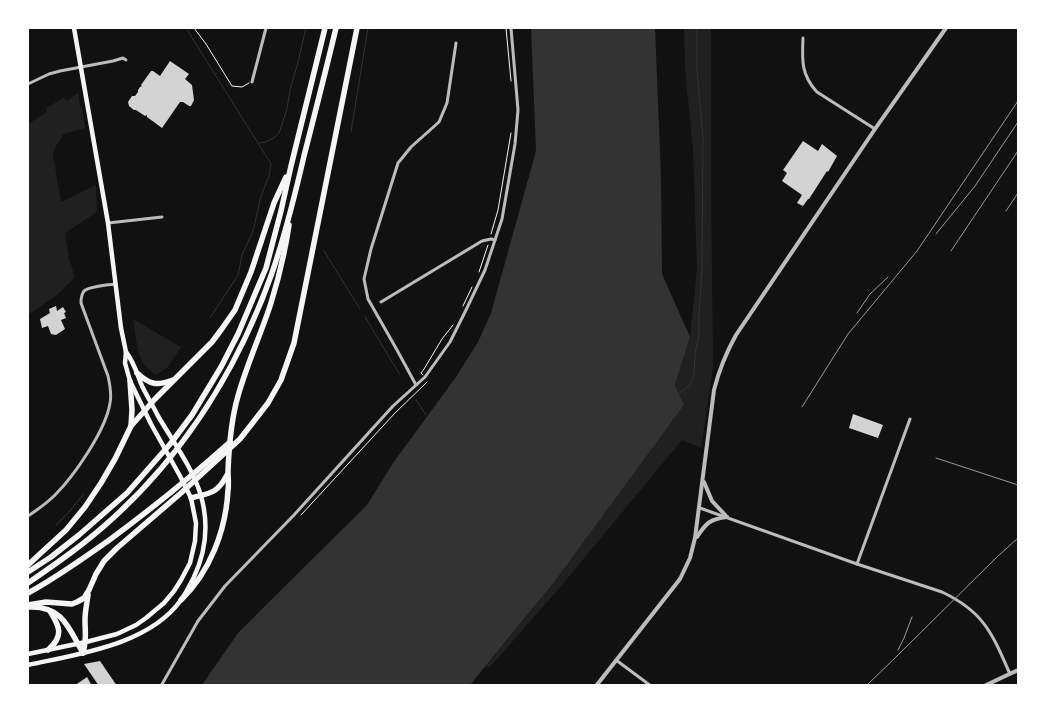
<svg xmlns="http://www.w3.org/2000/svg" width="1046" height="713" font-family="Cabin,sans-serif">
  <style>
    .green { fill: #202020 }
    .water { fill: #333 }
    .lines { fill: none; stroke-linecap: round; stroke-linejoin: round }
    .stream { stroke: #333; stroke-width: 1 }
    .building { fill: #d3d3d3 }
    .path { stroke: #f5f5f5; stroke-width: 1 }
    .minor { stroke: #bcbcbc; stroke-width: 3 }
    .tertiary { stroke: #bcbcbc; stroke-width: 4 }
    .secondary { stroke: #f5f5f5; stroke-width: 4.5 }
    .motorway { stroke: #f5f5f5; stroke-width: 5.5 }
    .rail { stroke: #9a9a9a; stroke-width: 1 }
  </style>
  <rect width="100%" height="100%" fill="#111"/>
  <g class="green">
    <path d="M 684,28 L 711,28 L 711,183 L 713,368 L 701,448 L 682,440 L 562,585 L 489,668 L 486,666 L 555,581 L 684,405 L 675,385 L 690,337 L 697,268 L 693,149 L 685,69 Z"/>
    <path d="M 78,93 L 80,106 L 82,108 L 85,128 L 63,134 C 59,143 55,145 53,154 L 61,202 L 96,185 L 97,212 L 65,233 L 69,259 L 75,277 L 57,295 L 28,315 L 28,124 L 47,112 L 46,108 L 64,98 L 67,101 Z"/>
    <path d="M 133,319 L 181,347 L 167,368 L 156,375 L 144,365 L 138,352 Z"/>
  </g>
  <path class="water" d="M 531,28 L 655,28 L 661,178 L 662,274 L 690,337 L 675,385 L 684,405 L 555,581 L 470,685 L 202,685 L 238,633 L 367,505 L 393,463 L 456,377 L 478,342 L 491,313 L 536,151 Z"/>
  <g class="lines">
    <g class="stream">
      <path d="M 186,28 L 271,164 L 269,176 L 261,196 L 253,231 L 242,255 L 238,275 L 210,318"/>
      <path d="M 351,132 L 368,28"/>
      <path d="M 260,143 L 266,142 L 275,137 L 279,133 L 287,109 L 290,90 L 297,66 L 306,28"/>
      <path d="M 324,251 L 360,309"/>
      <path d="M 365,317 L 400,375"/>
      <path d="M 678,394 L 687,388 L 690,385 L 694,374 L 695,354 L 699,335 L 699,312 L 702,269 L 703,138 L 697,71 L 697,28"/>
      <path d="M 416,400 L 426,415"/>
      <path d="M 56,525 L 69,512 L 83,495"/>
    </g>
  </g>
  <g class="building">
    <path d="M 170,61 L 189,74 L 185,79 L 192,85 L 194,100 L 191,106 L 189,106 L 183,102 L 180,102 L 162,128 L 147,117 L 147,115 L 145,116 L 136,110 L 134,110 L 129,106 L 128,102 L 132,96 L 135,96 L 138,92 L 138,90 L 140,87 L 142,86 L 141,85 L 151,71 L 153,71 L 160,76 Z"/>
    <path d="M 803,141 L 818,151 L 822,144 L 837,156 L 828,172 L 827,171 L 809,199 L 808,199 L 803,206 L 797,203 L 802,195 L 782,181 L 787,173 L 783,170 Z"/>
    <path d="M 56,306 L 57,311 L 63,307 L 66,312 L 64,313 L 66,318 L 61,320 L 65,329 L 56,335 L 51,334 L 48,326 L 42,328 L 40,319 L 50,313 L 49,309 Z"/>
    <path d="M 853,414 L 883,425 L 878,438 L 849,428 Z"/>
    <path d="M 100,661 L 117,686 L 99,686 L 84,664 Z"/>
    <path d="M 87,677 L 92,686 L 74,686 Z"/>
  </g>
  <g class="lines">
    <g class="path">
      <path d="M 194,28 L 206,44 L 232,86 L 242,87 L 249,83"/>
      <path d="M 506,28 L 511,81"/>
      <path d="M 491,234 L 498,210 L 511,133"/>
      <path d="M 479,272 L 488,245"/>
      <path d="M 463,306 L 472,287"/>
      <path d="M 423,375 L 421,373 L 424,369 L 442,339 L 453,325"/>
      <path d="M 301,515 L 395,413 L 427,382"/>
    </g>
    <g class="minor">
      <path d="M 803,38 C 802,60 801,75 817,92 L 875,129"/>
      <path d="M 252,82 L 266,28"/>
      <path d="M 28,84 L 49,74 L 60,71 L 113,61 L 123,58 L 126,60"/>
      <path d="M 108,223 L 162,217"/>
      <path d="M 381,302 L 482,241 L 491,239 L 495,240"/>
      <path d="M 416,385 L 397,350 L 368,299 L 364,279 L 371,249 L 398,163 L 411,147 L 439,122 L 447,103 L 456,43"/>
      <path d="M 700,508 L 857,564 L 942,592 C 984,612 992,633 1010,674"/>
      <path d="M 28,516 C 37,510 47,503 55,495 C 74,476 106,430 110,403 C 112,394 110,385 108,376 L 81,303 C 81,299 81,295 84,291 C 90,286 108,285 116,284"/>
      <path d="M 857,564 L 910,419"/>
      <path d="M 616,660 L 651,686"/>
      <path d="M 161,686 L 198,621 L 225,586 L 294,515 L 393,406 L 425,377 L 450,342 L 466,310 L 485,270 L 502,219 L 515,144 L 518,110 L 511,28"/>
    </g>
    <g class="tertiary">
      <path d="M 704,482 L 712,501 L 727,517"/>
      <path d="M 697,537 C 706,523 710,519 727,517"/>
      <path d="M 596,686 L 680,579 L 690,558 L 695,538 L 714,390 C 719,370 726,353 736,335 L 875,129 L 946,28"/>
      <path d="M 984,686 L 1018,670"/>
    </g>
    <g class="secondary">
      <path d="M 28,654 L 86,642 L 117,634 L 136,625 L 146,618 L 164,603 L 174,591 L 181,580 L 190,563 L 195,541 L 196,523 L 191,498 L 180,476 L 151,424 L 130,381 L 125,363 L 126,352 L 121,328 L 108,223 L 74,28"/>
      <path d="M 28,665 C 78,654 149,645 181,600 C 186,593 190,585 194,577 C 206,551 209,524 201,496 C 194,470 172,440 158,416 C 153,406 147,396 142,386 C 137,374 134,362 126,352"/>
    </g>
    <g class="motorway">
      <path d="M 137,373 C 150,385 157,386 173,380"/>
      <path d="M 130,381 L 132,410 L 131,426"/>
      <path d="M 191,498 C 210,493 217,494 227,475"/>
      <path d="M 28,565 L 42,552 L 66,530 L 85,507 L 101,483 L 115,459 L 131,426 L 155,399 L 212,342 L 221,330 L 235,310 L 251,272 L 274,203 L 286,177"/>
      <path d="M 28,572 L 51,557 L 79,535 L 127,493 L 171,443 L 192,415 L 221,367 L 238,334 L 266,268 L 281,211 L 291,166 L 325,28"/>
      <path d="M 28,583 C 57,563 86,543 112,519 C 186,452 239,366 272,273 C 285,235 295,195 304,156 C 315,113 326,70 336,28"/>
      <path d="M 28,593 C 56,578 82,559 108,541 C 150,510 191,477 230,442"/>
      <path d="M 181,600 C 210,572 226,530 228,490 C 229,484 228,478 228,471 C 229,446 231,420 238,396 C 247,364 261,334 271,303 C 279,277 285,252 289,225"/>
      <path d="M 28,605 L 46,602 L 72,604 L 77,602 L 84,598 L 89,590 L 96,574 L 104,561 L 117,548 L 181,493 L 240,439 L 268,403 L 281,380 L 294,343 L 357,28"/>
      <path d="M 30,607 C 63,606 69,629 83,653"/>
      <path d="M 48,650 C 64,636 60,627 50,611"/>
      <path d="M 83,653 C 87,638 85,634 85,620 C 85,611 87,603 88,595"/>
    </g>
    <g class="rail">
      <path d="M 1006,211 L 1018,193"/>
      <path d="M 936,234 L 975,186 L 1018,122"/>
      <path d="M 951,251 L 1018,151"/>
      <path d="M 857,313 L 870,294 L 888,277"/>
      <path d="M 802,407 L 848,334 L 917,251 L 1018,101"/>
      <path d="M 936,458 L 1018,485"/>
      <path d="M 898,650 L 904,638 L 912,617"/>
      <path d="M 866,686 L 896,657 L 997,557 L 1018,538"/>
    </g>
  </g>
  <rect width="1046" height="713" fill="none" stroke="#ffffff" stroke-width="58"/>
</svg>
